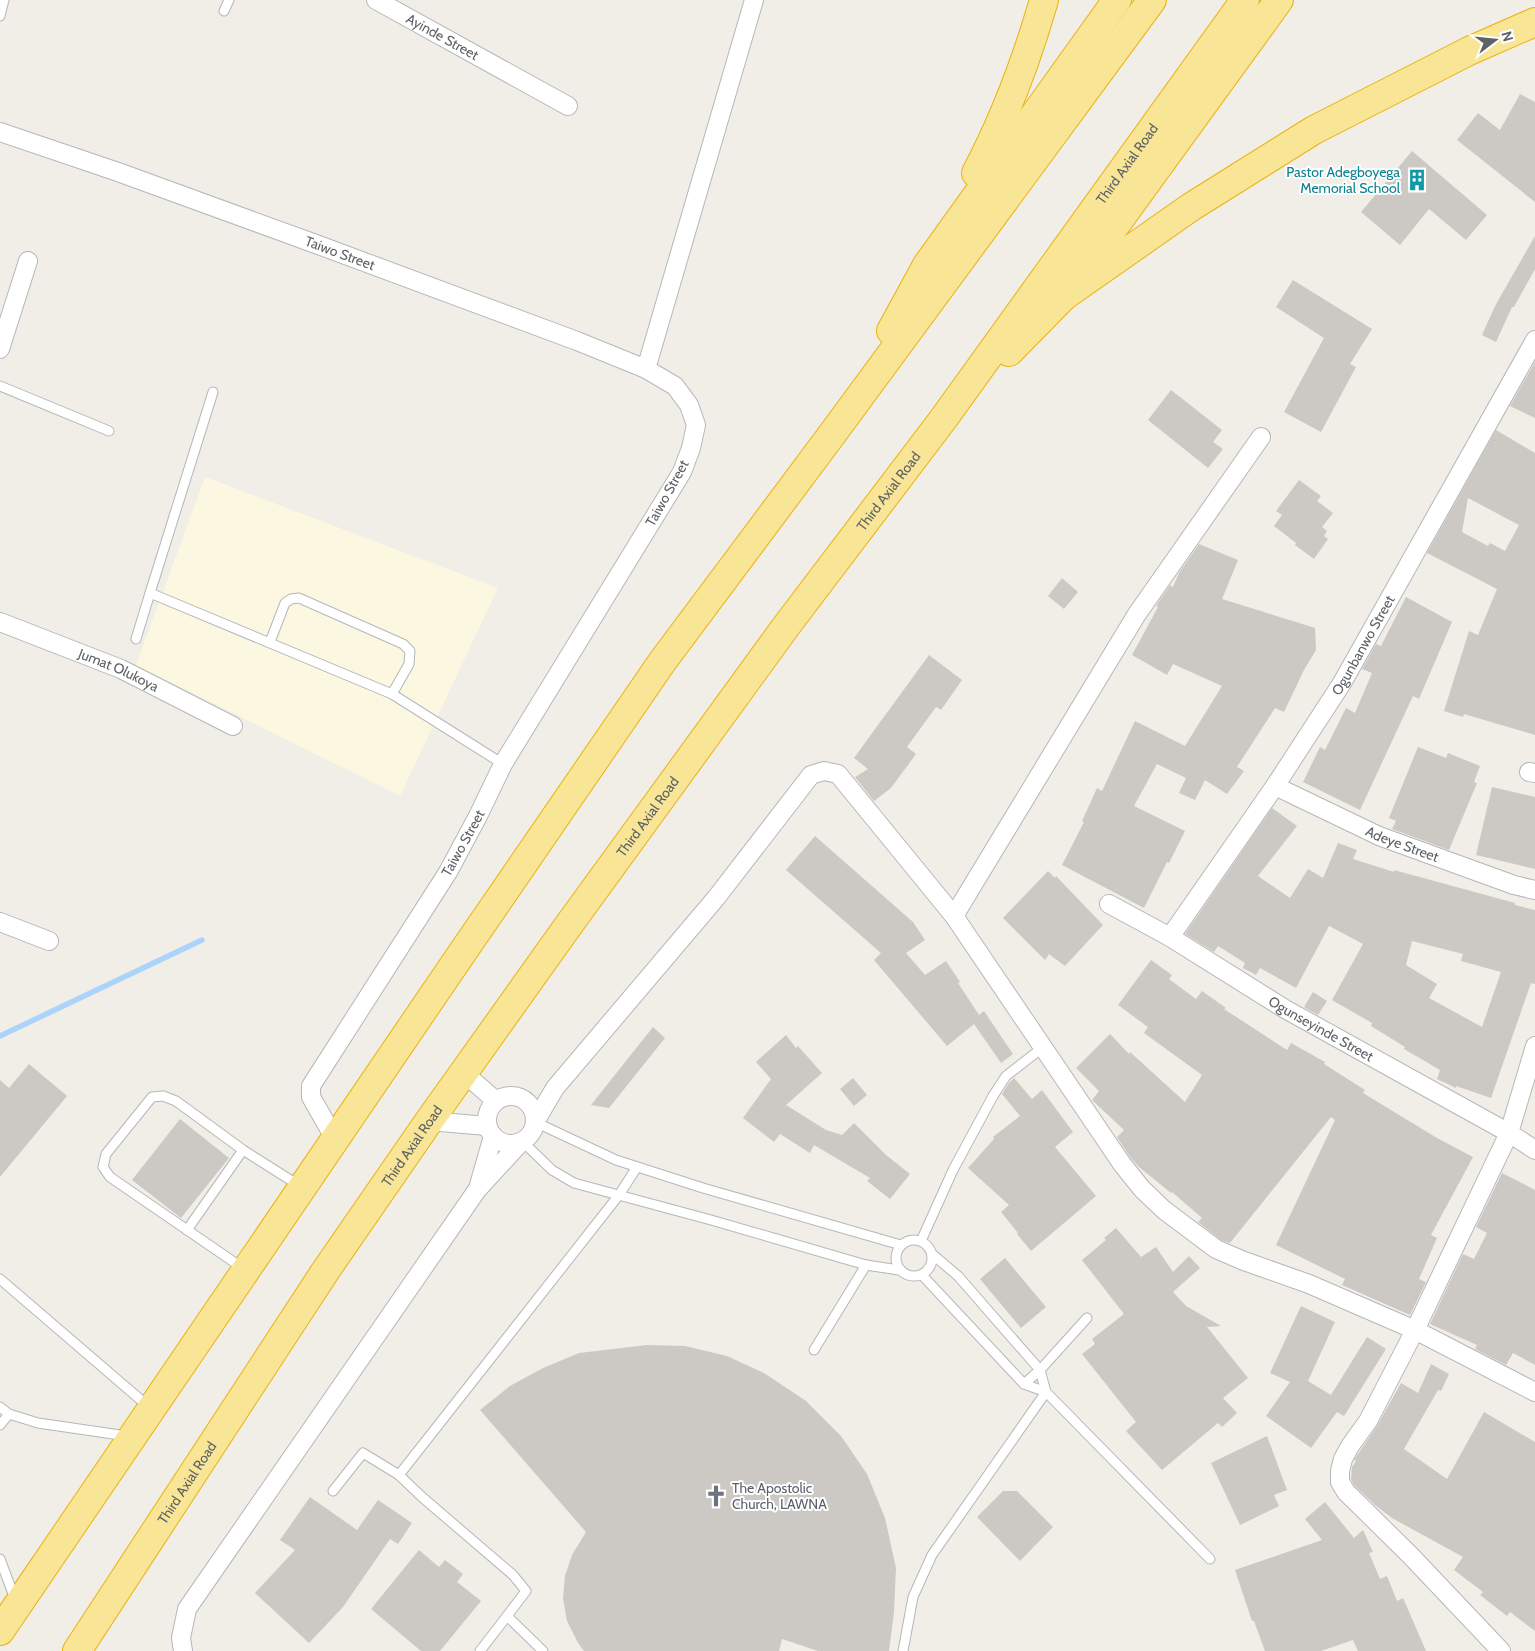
<svg xmlns="http://www.w3.org/2000/svg" width="1535" height="1651" font-family="Cabin,sans-serif">
  <style>
    .commercial { fill: #fcf7e0 }
    .lines { fill: none; stroke-linecap: round; stroke-linejoin: round }
    .stream { stroke: #acd4fb; stroke-width: 5.5 }
    .building { fill: #ccc9c4; fill-rule: evenodd }
    .service-casing { stroke: #b4b7bb; stroke-width: 11 }
    .minor-casing { stroke: #b4b7bb; stroke-width: 20 }
    .motorway-casing { stroke: #ebb20c; stroke-width: 30 }
    .service { stroke: #fff; stroke-width: 9 }
    .minor { stroke: #fff; stroke-width: 18 }
    .motorway { stroke: #f8e596; stroke-width: 28 }
    .labels { text-anchor: middle; stroke-width: 4; stroke-linejoin: round; paint-order: stroke }
    .street-label { font-size: 14px; fill: #5e6266; stroke: #fff }
    .culture-label { font-size: 14px; fill: #0d838f; stroke: #fff; text-anchor: end }
    .worship-label { font-size: 14px; fill: #5b616d; stroke: #fff; text-anchor: start }
  </style>
  <rect width="100%" height="100%" fill="#f0eee7"/>
  <path class="commercial" d="M 205,477 L 498,588 L 400,796 L 136,665 Z"/>
  <g class="lines">
    <path class="stream" d="M 0,1036 L 202,940"/>
  </g>
  <g class="building">
    <path d="M 1520,94 L 1535,102 L 1535,202 L 1457,140 L 1478,113 L 1500,130 Z"/>
    <path d="M 1412,151 L 1487,215 L 1466,240 L 1429,209 L 1400,245 L 1361,212 Z"/>
    <path d="M 1535,236 L 1535,269 L 1514,307 L 1512,307 L 1496,342 L 1482,335 L 1495,306 Z"/>
    <path d="M 1293,280 L 1372,329 L 1350,364 L 1356,367 L 1321,432 L 1284,412 L 1324,338 L 1276,307 Z"/>
    <path d="M 1535,362 L 1535,418 L 1510,406 Z"/>
    <path d="M 1171,390 L 1222,430 L 1213,442 L 1223,449 L 1208,468 L 1148,420 Z"/>
    <path d="M 1496,430 L 1535,453 L 1535,735 L 1464,714 L 1463,717 L 1444,711 L 1469,631 L 1478,635 L 1497,589 L 1427,553 ZM 1468,498 L 1519,525 L 1505,551 L 1490,543 L 1488,546 L 1462,532 Z"/>
    <path d="M 1299,480 L 1321,496 L 1317,501 L 1333,513 L 1322,527 L 1327,531 L 1324,536 L 1328,539 L 1314,559 L 1295,545 L 1296,543 L 1274,526 L 1282,515 L 1276,511 Z"/>
    <path d="M 1199,544 L 1238,560 L 1222,599 L 1315,628 L 1316,650 L 1304,670 L 1284,712 L 1275,708 L 1237,767 L 1244,771 L 1227,794 L 1205,780 L 1195,800 L 1179,793 L 1186,778 L 1157,764 L 1134,806 L 1185,831 L 1169,863 L 1167,862 L 1144,908 L 1062,865 L 1084,822 L 1082,821 L 1097,788 L 1102,791 L 1135,721 L 1185,746 L 1222,686 L 1173,664 L 1167,675 L 1132,655 L 1158,607 L 1156,606 L 1170,585 L 1173,587 L 1179,573 Z"/>
    <path d="M 1062,578 L 1078,592 L 1064,609 L 1048,596 Z"/>
    <path d="M 1406,597 L 1452,622 L 1419,699 L 1413,696 L 1360,810 L 1303,782 L 1320,747 L 1325,750 L 1346,708 L 1355,713 L 1372,673 L 1362,669 L 1376,644 L 1381,646 Z"/>
    <path d="M 929,655 L 962,680 L 941,710 L 936,707 L 907,747 L 916,754 L 891,788 L 874,801 L 855,777 L 868,769 L 854,758 Z"/>
    <path d="M 1418,747 L 1446,758 L 1448,753 L 1480,766 L 1474,782 L 1477,783 L 1449,850 L 1392,829 L 1396,821 L 1389,818 Z"/>
    <path d="M 1492,787 L 1535,797 L 1535,869 L 1476,855 Z"/>
    <path d="M 1272,808 L 1297,826 L 1258,876 L 1290,898 L 1308,869 L 1323,878 L 1338,843 L 1357,850 L 1353,859 L 1394,872 L 1394,870 L 1515,903 L 1515,905 L 1535,910 L 1535,984 L 1531,983 L 1491,1098 L 1456,1086 L 1456,1088 L 1437,1079 L 1440,1070 L 1404,1049 L 1405,1047 L 1371,1026 L 1372,1023 L 1332,1000 L 1363,944 L 1329,926 L 1296,988 L 1260,968 L 1256,975 L 1243,968 L 1245,963 L 1218,946 L 1214,952 L 1185,934 ZM 1412,941 L 1463,954 L 1461,961 L 1501,972 L 1482,1027 L 1429,998 L 1437,984 L 1406,965 Z"/>
    <path d="M 815,836 L 913,922 L 925,940 L 906,953 L 925,975 L 946,961 L 960,982 L 958,983 L 979,1015 L 984,1011 L 1013,1054 L 1001,1063 L 974,1024 L 947,1046 L 874,960 L 881,953 L 786,870 Z"/>
    <path d="M 1048,871 L 1055,878 L 1056,876 L 1103,925 L 1065,966 L 1049,954 L 1045,960 L 1003,918 Z"/>
    <path d="M 1151,960 L 1172,975 L 1169,979 L 1196,999 L 1202,991 L 1226,1008 L 1224,1009 L 1287,1050 L 1291,1043 L 1325,1062 L 1324,1064 L 1365,1090 L 1363,1093 L 1437,1138 L 1473,1157 L 1431,1235 L 1437,1238 L 1419,1279 L 1426,1282 L 1410,1315 L 1342,1285 L 1345,1279 L 1276,1245 L 1335,1120 L 1331,1117 L 1230,1243 L 1221,1240 L 1198,1222 L 1202,1218 L 1172,1192 L 1171,1193 L 1139,1167 L 1130,1157 L 1117,1137 L 1124,1130 L 1092,1100 L 1099,1091 L 1076,1068 L 1110,1034 L 1129,1054 L 1130,1052 L 1185,1102 L 1202,1075 L 1144,1033 L 1148,1027 L 1118,1005 Z"/>
    <path d="M 1313,992 L 1327,1001 L 1318,1015 L 1304,1007 Z"/>
    <path d="M 653,1027 L 665,1038 L 609,1108 L 591,1105 Z"/>
    <path d="M 786,1035 L 796,1048 L 798,1046 L 822,1073 L 786,1105 L 826,1130 L 842,1135 L 854,1123 L 886,1155 L 910,1174 L 890,1199 L 867,1181 L 870,1178 L 814,1145 L 810,1153 L 780,1134 L 774,1142 L 743,1118 L 771,1079 L 756,1062 Z"/>
    <path d="M 29,1064 L 67,1096 L 0,1177 L 0,1080 L 9,1088 Z"/>
    <path d="M 853,1078 L 867,1095 L 854,1106 L 840,1089 Z"/>
    <path d="M 1014,1078 L 1032,1099 L 1042,1090 L 1073,1132 L 1055,1147 L 1096,1196 L 1031,1251 L 1017,1234 L 1018,1233 L 1001,1212 L 1009,1205 L 968,1168 L 994,1139 L 993,1137 L 1020,1116 L 1002,1094 L 1009,1083 Z"/>
    <path d="M 180,1119 L 229,1158 L 181,1218 L 132,1180 Z"/>
    <path d="M 1502,1173 L 1535,1190 L 1535,1365 L 1513,1353 L 1506,1365 L 1475,1349 L 1477,1345 L 1430,1324 L 1463,1254 L 1474,1259 L 1487,1233 L 1476,1227 Z"/>
    <path d="M 1116,1228 L 1141,1257 L 1156,1247 L 1173,1272 L 1189,1256 L 1200,1268 L 1173,1292 L 1186,1306 L 1221,1326 L 1207,1327 L 1248,1378 L 1223,1398 L 1237,1413 L 1222,1427 L 1218,1423 L 1162,1470 L 1126,1431 L 1136,1422 L 1082,1354 L 1095,1344 L 1092,1339 L 1124,1314 L 1082,1260 L 1106,1240 L 1104,1238 Z"/>
    <path d="M 1005,1258 L 1046,1307 L 1021,1328 L 980,1279 Z"/>
    <path d="M 1301,1306 L 1335,1322 L 1308,1381 L 1331,1395 L 1367,1337 L 1386,1349 L 1344,1416 L 1337,1412 L 1311,1448 L 1266,1416 L 1290,1382 L 1270,1373 Z"/>
    <path d="M 647,1345 L 685,1346 L 727,1356 L 764,1373 L 806,1401 L 841,1436 L 867,1474 L 885,1518 L 896,1568 L 894,1612 L 889,1651 L 818,1651 L 782,1639 L 779,1651 L 584,1651 L 578,1643 L 567,1621 L 563,1598 L 565,1576 L 572,1555 L 586,1532 L 480,1410 L 510,1386 L 543,1368 L 579,1353 Z"/>
    <path d="M 1431,1364 L 1449,1374 L 1441,1391 L 1438,1390 L 1404,1449 L 1447,1479 L 1484,1412 L 1535,1442 L 1535,1631 L 1510,1612 L 1507,1616 L 1480,1595 L 1483,1592 L 1454,1570 L 1463,1557 L 1392,1518 L 1375,1505 L 1354,1485 L 1351,1479 L 1352,1467 L 1356,1461 L 1354,1460 L 1377,1426 L 1401,1383 L 1418,1393 Z"/>
    <path d="M 1267,1436 L 1287,1490 L 1274,1495 L 1279,1506 L 1240,1525 L 1211,1463 Z"/>
    <path d="M 1003,1491 L 1017,1491 L 1053,1527 L 1020,1561 L 977,1517 Z"/>
    <path d="M 310,1497 L 357,1530 L 378,1500 L 412,1523 L 398,1544 L 390,1539 L 343,1607 L 309,1643 L 255,1593 L 295,1550 L 280,1540 Z"/>
    <path d="M 1325,1502 L 1354,1538 L 1363,1530 L 1373,1552 L 1369,1553 L 1380,1579 L 1387,1576 L 1397,1601 L 1403,1598 L 1426,1651 L 1358,1651 L 1353,1640 L 1321,1651 L 1265,1651 L 1254,1621 L 1252,1621 L 1235,1570 L 1322,1540 L 1305,1519 Z"/>
    <path d="M 419,1550 L 439,1567 L 445,1560 L 463,1574 L 457,1582 L 481,1601 L 440,1651 L 421,1651 L 371,1609 Z"/>
  </g>
  <g class="lines">
    <g class="service-casing">
      <g id="service">
        <path d="M 224,11 L 229,0"/>
        <path d="M 0,16 L 4,0"/>
        <path d="M 0,386 L 109,431"/>
        <path d="M 213,392 L 150,593 L 392,694 L 503,764"/>
        <path d="M 136,639 L 150,593"/>
        <path d="M 270,642 L 285,603 L 291,599 L 299,598 L 403,644 L 410,651 L 409,664 L 392,694"/>
        <path d="M 535,1122 L 616,1160 L 703,1188 L 901,1245"/>
        <path d="M 522,1141 L 552,1170 L 574,1183 L 711,1220 L 866,1265 L 899,1270"/>
        <path d="M 187,1230 L 243,1150"/>
        <circle cx="914" cy="1258" r="18"/>
        <path d="M 921,1241 L 953,1170 L 993,1096 L 1006,1076 L 1042,1048"/>
        <path d="M 932,1254 L 958,1276 L 1040,1370 L 1046,1392"/>
        <path d="M 244,1269 L 110,1177 L 103,1167 L 106,1154 L 152,1097 L 163,1096 L 176,1101 L 243,1150 L 300,1186"/>
        <path d="M 922,1275 L 1024,1384 L 1046,1392 L 1210,1559"/>
        <path d="M 0,1279 L 149,1407"/>
        <path d="M 814,1350 L 866,1265"/>
        <path d="M 1024,1384 L 1040,1370 L 1087,1318"/>
        <path d="M 0,1407 L 9,1414"/>
        <path d="M 0,1425 L 9,1414 L 38,1423 L 127,1436"/>
        <path d="M 333,1491 L 363,1453 L 399,1475"/>
        <path d="M 0,1559 L 15,1599"/>
        <path d="M 480,1651 L 507,1616"/>
        <path d="M 543,1651 L 507,1616 L 526,1591 L 513,1575 L 422,1497 L 399,1475 L 619,1195 L 637,1167"/>
        <path d="M 903,1651 L 913,1597 L 932,1555 L 1046,1392"/>
      </g>
    </g>
    <g class="minor-casing">
      <g id="minor">
        <path id="s1" d="M 376,0 L 568,106"/>
        <path id="s2" d="M 0,132 L 118,172 L 313,243 L 577,341 L 646,369 L 675,386 L 689,405 L 696,425 L 691,448 L 682,472 L 503,764 L 478,816 L 448,872 L 311,1086 L 311,1097 L 335,1139"/>
        <path d="M 0,349 L 28,261"/>
        <path d="M 646,369 L 754,0"/>
        <path id="s3" d="M 0,622 L 121,669 L 233,726"/>
        <path d="M 1529,772 L 1535,773"/>
        <path id="s4" d="M 1275,786 L 1379,836 L 1514,885 L 1535,890"/>
        <path id="s5" d="M 1109,904 L 1170,937 L 1285,1009 L 1509,1133 L 1535,1150"/>
        <path d="M 954,916 L 1137,614 L 1261,437"/>
        <path d="M 0,922 L 49,941"/>
        <path id="s6" d="M 1170,937 L 1275,786 L 1342,683 L 1535,340"/>
        <path d="M 464,1073 L 496,1101"/>
        <circle cx="511" cy="1120" r="24"/>
        <path d="M 429,1121 L 487,1126"/>
        <path d="M 535,1122 L 555,1088 L 716,898 L 811,775 L 824,771 L 838,774 L 954,916 L 1122,1164 L 1142,1189 L 1164,1210 L 1216,1249 L 1244,1261 L 1309,1284 L 1415,1330 L 1535,1392"/>
        <path d="M 479,1185 L 493,1136"/>
        <path d="M 183,1651 L 181,1638 L 187,1609 L 477,1190 L 522,1141"/>
        <path d="M 1501,1651 L 1410,1555 L 1346,1492 L 1340,1482 L 1340,1471 L 1343,1459 L 1350,1446 L 1368,1421 L 1415,1330 L 1509,1133 L 1535,1046"/>
      </g>
    </g>
    <g class="motorway-casing">
      <g id="motorway">
        <path d="M 976,173 C 1005,118 1027,59 1044,0"/>
        <path d="M 1064,296 L 1191,207 L 1314,130 L 1469,51 L 1535,22"/>
        <path d="M 891,331 L 927,265 L 1117,0"/>
        <path d="M 1009,352 L 1064,296 L 1279,0"/>
        <path d="M 0,1631 L 462,953 L 662,662 L 830,437 L 1152,0"/>
        <path id="s7" d="M 77,1651 L 326,1270 L 429,1121 L 568,926 L 787,625 L 944,418 L 1245,0"/>
      </g>
    </g>
    <use href="#service" class="service"/>
    <use href="#minor" class="minor"/>
    <use href="#motorway" class="motorway"/>
  </g>
  <defs>
    <g id="building-bare" transform="scale(1.725)"><path d="M-4-6H4V6H1V3H-1V6H-4ZM-2.5-4.3h1.7v1.8h-1.7ZM.8-4.3h1.7v1.8H.8ZM-2.5-1h1.7V.8h-1.7ZM.8-1h1.7V.8H.8Z" fill="#0f9aa8" stroke="#fff" stroke-width="2.5" paint-order="stroke"/></g>
    <g id="church-bare" transform="scale(1.725)"><path d="M-1.2-6h2.4v3.5h3.3v2.4h-3.3V6h-2.4V-.1h-3.3v-2.4h3.3Z" fill="#6b7280" stroke="#fff" stroke-width="2.5" paint-order="stroke"/></g>
  </defs>
  <g fill-rule="evenodd">
    <use href="#building-bare" x="1417" y="180"/>
    <use href="#church-bare" x="716" y="1496"/>
  </g>
  <g class="labels">
    <g class="street-label">
      <text dy="5" stroke="none"><textPath href="#s1" startOffset="76">Ayinde Street</textPath></text>
      <text dy="5" stroke="none"><textPath href="#s7" startOffset="1821">Third Axial Road</textPath></text>
      <text dy="5" stroke="none"><textPath href="#s2" startOffset="361">Taiwo Street</textPath></text>
      <text dy="5" stroke="none"><textPath href="#s7" startOffset="1416">Third Axial Road</textPath></text>
      <text transform="translate(667 493) rotate(-61)" y="5">Taiwo Street</text>
      <text dy="5" stroke="none"><textPath href="#s6" startOffset="350">Ogunbanwo Street</textPath></text>
      <text dy="5" stroke="none"><textPath href="#s3" startOffset="128">Jumat Olukoya</textPath></text>
      <text dy="5" stroke="none"><textPath href="#s7" startOffset="1011">Third Axial Road</textPath></text>
      <text transform="translate(463 843) rotate(-61)" y="5">Taiwo Street</text>
      <text dy="5" stroke="none"><textPath href="#s4" startOffset="140">Adeye Street</textPath></text>
      <text dy="5" stroke="none"><textPath href="#s5" startOffset="246">Ogunseyinde Street</textPath></text>
      <text dy="5" stroke="none"><textPath href="#s7" startOffset="606">Third Axial Road</textPath></text>
      <text dy="5" stroke="none"><textPath href="#s7" startOffset="201">Third Axial Road</textPath></text>
    </g>
    <g class="culture-label">
      <text x="1400" y="177">Pastor Adegboyega<tspan x="1400" dy="16">Memorial School</tspan></text>
    </g>
    <g class="worship-label">
      <text x="732" y="1493">The Apostolic<tspan x="732" dy="16">Church, LAWNA</tspan></text>
    </g>
  </g>
  <g transform="translate(1495 40) rotate(74)" stroke="#ffffff" stroke-width="4" paint-order="stroke">
  <path d="M0-4L9 19L0 12L-9 19Z" fill="#5e6266"/>
  <text y="-8" font-size="14" font-weight="bold" text-anchor="middle" fill="#5e6266">N</text>
  </g>
</svg>
